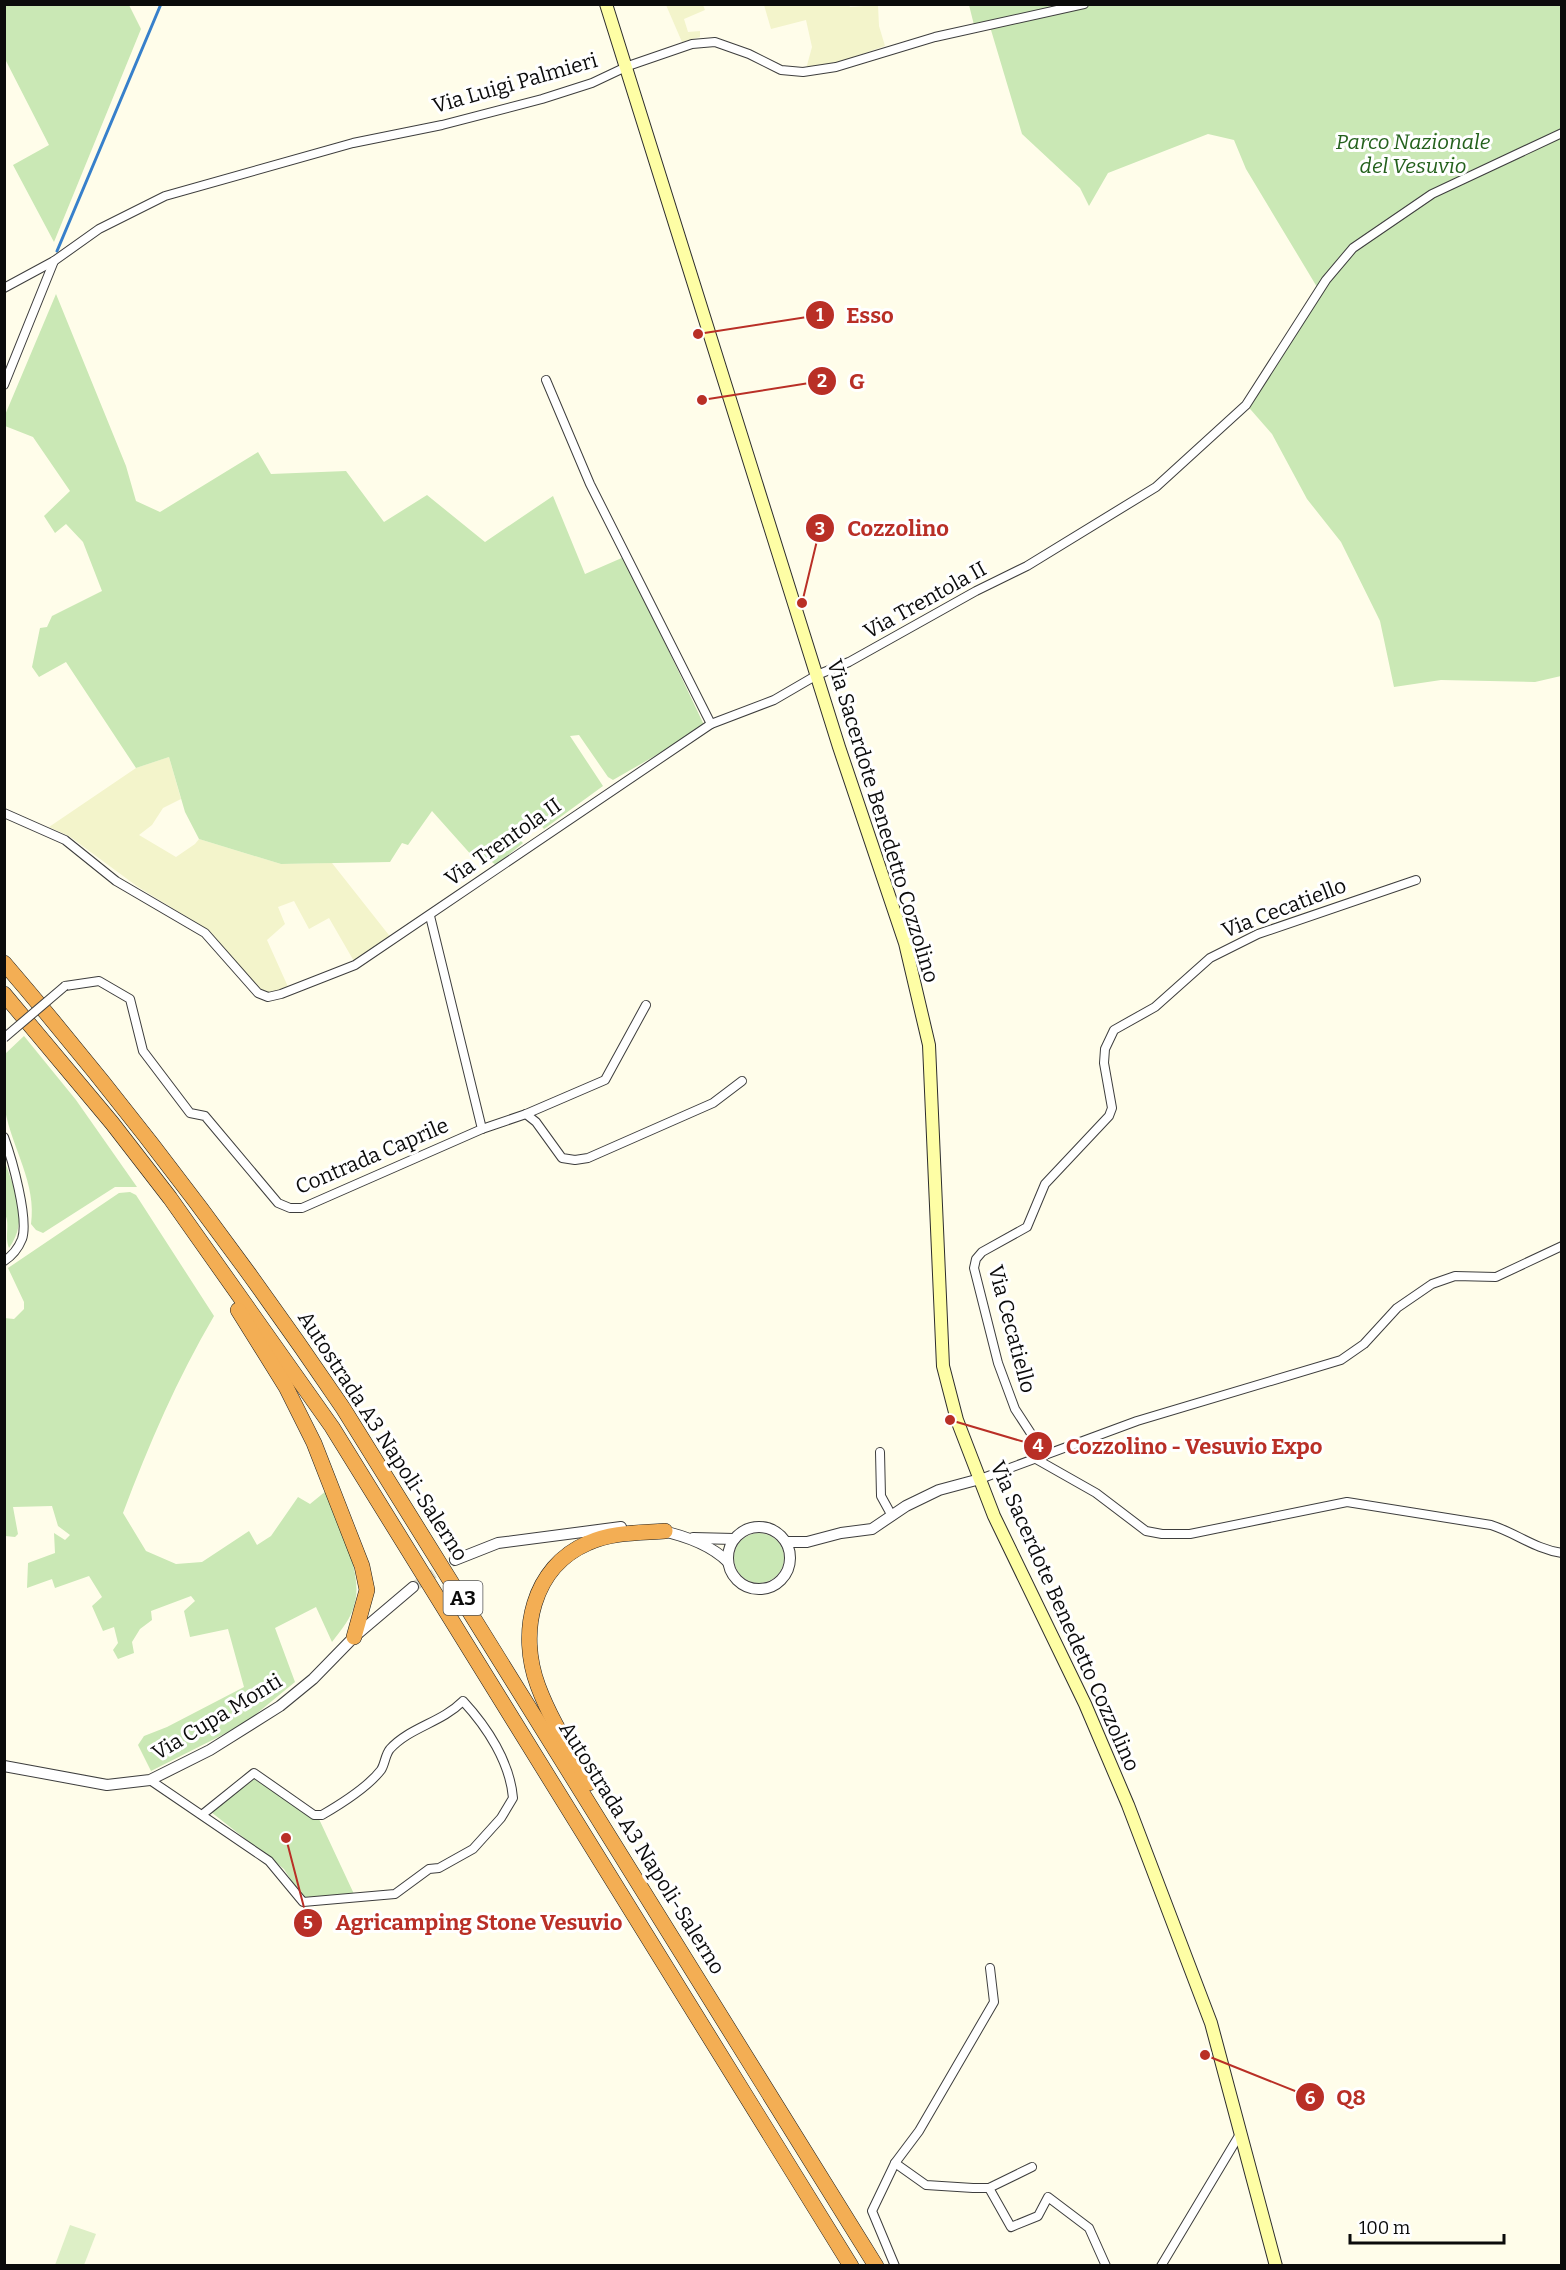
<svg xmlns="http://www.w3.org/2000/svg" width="1566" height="2270" font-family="Bitter,serif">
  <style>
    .farmland { fill: #f3f4cb }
    .green { fill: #cae8b5 }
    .pitch { fill: #ddefc6 }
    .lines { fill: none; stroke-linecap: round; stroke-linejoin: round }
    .stream { stroke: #3780cb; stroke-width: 3 }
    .tertiary-tunnel { stroke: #dad9c9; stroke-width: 10; stroke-dasharray: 10 5; stroke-linecap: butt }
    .minor-casing { stroke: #3e3e3e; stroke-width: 10 }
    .tertiary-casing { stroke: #3e3e3e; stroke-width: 12 }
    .secondary-casing { stroke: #2d2d2d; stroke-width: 14 }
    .motorway-casing { stroke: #1c1c1c; stroke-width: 16 }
    .minor { stroke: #fff; stroke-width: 8 }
    .tertiary { stroke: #fff; stroke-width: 10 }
    .secondary { stroke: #fefea5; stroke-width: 12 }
    .motorway { stroke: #f3ae54; stroke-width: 15 }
    .minor-bridge-casing { stroke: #3e3e3e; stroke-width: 10; stroke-linecap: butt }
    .minor-bridge { stroke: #fff; stroke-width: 8 }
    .labels { text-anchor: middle; stroke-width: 6; stroke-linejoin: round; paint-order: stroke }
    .shield { fill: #fff; stroke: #545454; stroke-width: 1.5 }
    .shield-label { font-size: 20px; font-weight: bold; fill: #0b0b0b }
    .street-label { font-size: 21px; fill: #0b0b0b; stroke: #fff }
    .park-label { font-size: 21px; font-style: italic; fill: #24611d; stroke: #fff }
    .leader { fill: none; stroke: #b92f26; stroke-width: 2 }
    .callout-dot { fill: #b92f26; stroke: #fff; stroke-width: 2 }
    .mark-label { font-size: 18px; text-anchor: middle; font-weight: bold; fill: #fff }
    .callout-label { font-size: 22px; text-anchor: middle; font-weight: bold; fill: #b92f26; stroke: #fff; stroke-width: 6; stroke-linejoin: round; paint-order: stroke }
  </style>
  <rect width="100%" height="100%" fill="#fffdea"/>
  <g class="farmland">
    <path d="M 849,4 L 850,7 L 878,5 L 879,26 L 885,46 L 845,60 L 806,69 L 812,47 L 806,20 L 771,29 L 764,5 Z"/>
    <path d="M 666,5 L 703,5 L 705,10 L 684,19 L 688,32 L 700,31 L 700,37 L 682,42 Z"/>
    <path d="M 169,757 L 181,799 L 163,808 L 152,825 L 139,835 L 176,857 L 195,844 L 199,839 L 281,864 L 332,863 L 392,939 L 355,963 L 329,918 L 309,929 L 294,901 L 278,907 L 285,924 L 267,940 L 289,989 L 264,995 L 210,931 L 138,887 L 69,836 L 49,827 L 136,768 Z"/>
  </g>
  <g class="green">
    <path d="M 5,4 L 129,5 L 141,29 L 54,242 L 13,165 L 49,145 L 5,59 Z"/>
    <path d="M 969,5 L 1561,5 L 1561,676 L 1535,682 L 1441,680 L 1394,687 L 1380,621 L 1341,542 L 1307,499 L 1272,434 L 1244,402 L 1317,287 L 1246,169 L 1234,140 L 1208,134 L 1108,173 L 1089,206 L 1080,188 L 1022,134 L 991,30 L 974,25 Z"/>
    <path d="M 56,294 L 126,466 L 136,501 L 160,512 L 258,452 L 271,474 L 346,471 L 384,522 L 427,495 L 485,542 L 553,496 L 585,574 L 624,557 L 705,727 L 613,780 L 608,777 L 579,735 L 570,736 L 603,786 L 544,829 L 535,818 L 513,833 L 523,843 L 496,865 L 481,854 L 474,858 L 432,811 L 408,845 L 402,843 L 390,862 L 281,864 L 199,839 L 185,812 L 169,757 L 136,768 L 66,662 L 39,677 L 32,667 L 40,628 L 47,627 L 52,616 L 102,591 L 83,542 L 66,524 L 55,533 L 44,516 L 70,491 L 33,437 L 5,426 L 5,415 Z"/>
    <path d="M 24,1036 L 76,1100 L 137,1187 L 115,1187 L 43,1233 L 36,1230 L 31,1224 C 37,1184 12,1148 5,1110 C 1,1093 4,1071 5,1054 Z"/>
    <path d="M 4,1159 C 14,1189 30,1220 9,1248 C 4,1235 11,1224 4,1212 Z"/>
    <path d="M 130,1192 L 136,1195 L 214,1316 C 177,1379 149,1444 123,1513 L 146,1551 L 176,1564 L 202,1562 L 249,1531 L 257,1545 L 271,1536 L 298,1497 L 310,1504 L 326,1491 C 337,1520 363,1572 355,1602 C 352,1618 341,1630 332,1642 L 316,1607 L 275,1628 L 295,1682 L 244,1724 L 151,1771 L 138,1745 L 144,1736 L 167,1727 L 244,1687 L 228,1629 L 190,1637 L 184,1611 L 195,1601 L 191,1596 L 151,1611 L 152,1620 L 140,1629 L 132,1642 L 134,1653 L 118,1659 L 113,1650 L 118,1643 L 114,1627 L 103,1631 L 92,1606 L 102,1597 L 89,1576 L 55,1588 L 52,1579 L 27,1588 L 28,1563 L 55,1553 L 54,1533 L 65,1540 L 70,1535 L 58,1526 L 52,1506 L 13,1507 L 18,1534 L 15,1537 L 5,1536 L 4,1318 L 14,1319 L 24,1309 L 24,1302 L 8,1268 L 119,1193 Z"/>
    <circle cx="759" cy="1558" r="25"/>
    <path d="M 254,1779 L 319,1819 L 354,1894 L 307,1898 L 299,1893 L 284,1869 L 211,1812 Z"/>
  </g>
  <path class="pitch" d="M 70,2225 L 96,2234 L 84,2265 L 55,2265 Z"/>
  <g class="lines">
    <path class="stream" d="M 57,251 L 161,4"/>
    <path class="tertiary-tunnel" d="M 413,1587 L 455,1560"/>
    <g class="minor-casing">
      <g id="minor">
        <path d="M 4,288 L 54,261 L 99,229 L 165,196 L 353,143 L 442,125 L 542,99 L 592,83 L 628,66 L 692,44 L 715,42 L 749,54 L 781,70 L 803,72 L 836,67 L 935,37 L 1084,4"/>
        <path d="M 546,380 L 590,484 L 711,724"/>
        <path d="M 4,385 L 54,261"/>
        <path d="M 4,813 L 65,840 L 116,881 L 205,933 L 258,993 L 268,997 L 281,994 L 355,965 L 711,724 L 774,700 L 817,675 L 849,662 L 976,591 L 1027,566 L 1156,487 L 1246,405 L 1326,280 L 1353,248 L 1432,194 L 1562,133"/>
        <path d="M 65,986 L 99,981 L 130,999 L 143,1051 L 190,1113 L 205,1116 L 278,1203 L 290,1208 L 302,1208 L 482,1129 L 430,916"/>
        <path d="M 526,1114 L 536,1122 L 562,1158 L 575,1160 L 588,1158 L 713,1103 L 742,1081"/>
        <path d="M 482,1129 L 526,1114 L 605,1080 L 646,1005"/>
        <path d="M 4,1137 C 12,1159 29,1219 22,1239 C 18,1249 12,1256 4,1261"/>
        <path d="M 880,1452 L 881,1496 L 892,1516"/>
        <path d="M 1045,1455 L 1015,1409 L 998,1363 L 974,1268 L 976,1259 L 982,1252 L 1027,1227 L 1045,1184 L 1109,1116 L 1112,1108 L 1104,1063 L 1105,1049 L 1114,1030 L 1155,1007 L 1210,958 L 1258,934 L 1416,880"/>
        <path d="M 1036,1459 L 1096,1493 L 1146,1531 L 1162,1534 L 1190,1534 L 1347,1502 L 1491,1525 C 1516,1533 1535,1549 1562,1553"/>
        <path d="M 980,1479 L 1137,1421 L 1341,1360 L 1364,1344 L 1397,1308 L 1432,1284 L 1455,1276 L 1496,1277 L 1562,1246"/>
        <path d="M 150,1780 L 269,1861 L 303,1902 L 395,1894 L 429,1869 L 439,1868 L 473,1849 L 501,1818 L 513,1798 C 510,1762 487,1727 463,1701 C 441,1723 410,1727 390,1749 C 385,1755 385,1764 381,1770 C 367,1788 341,1804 322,1815 L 314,1815 L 254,1773 L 203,1814"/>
        <path d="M 895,2163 L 926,2185 L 973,2188 L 989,2188 L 1032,2167"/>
        <path d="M 989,2188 L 1011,2227 L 1038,2216 L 1048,2197 L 1089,2228 L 1106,2266"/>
        <path d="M 895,2266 L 872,2211 L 895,2163 L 919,2131 L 994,2002 L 990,1968"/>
        <path d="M 1161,2266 L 1240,2134"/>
      </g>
    </g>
    <g class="tertiary-casing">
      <g id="tertiary">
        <circle cx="759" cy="1558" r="31"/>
        <path d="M 658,1530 C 682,1535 710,1544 728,1562"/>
        <path d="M 693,1538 L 734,1539"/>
        <path d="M 786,1542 L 807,1542 L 841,1533 L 872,1529 L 906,1506 L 939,1490 L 980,1479"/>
        <path d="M 455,1560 L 498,1543 L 621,1527"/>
        <path d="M 4,1766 L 107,1785 L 150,1780 L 210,1750 L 280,1706 L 313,1679 L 354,1637 L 413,1587"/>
      </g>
    </g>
    <g class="secondary-casing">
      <path id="secondary" d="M 606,4 L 839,747 L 905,943 L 929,1045 L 943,1366 L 957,1420 L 994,1516 L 1085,1704 L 1128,1805 L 1211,2023 L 1276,2266"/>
    </g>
    <g class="motorway-casing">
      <g id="motorway">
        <path d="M 4,963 C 126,1105 238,1253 343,1408 L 876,2266"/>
        <path d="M 4,994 L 112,1123 L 170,1198 L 332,1427 L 851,2266"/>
        <path d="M 238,1310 L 286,1387 L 314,1443 L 362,1566 L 367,1590 L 354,1637"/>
        <path d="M 589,1783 C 571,1751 551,1721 538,1686 C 518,1633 532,1567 588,1543 C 612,1532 639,1533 665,1531"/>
      </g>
    </g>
    <use href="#minor" class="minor"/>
    <use href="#tertiary" class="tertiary"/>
    <use href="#secondary" class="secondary"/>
    <use href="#motorway" class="motorway"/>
    <g class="minor-bridge-casing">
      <path id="minor-bridge" d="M 4,1038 L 65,986"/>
    </g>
    <use href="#minor-bridge" class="minor-bridge"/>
  </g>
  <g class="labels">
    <rect class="shield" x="443.5" y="1581" width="39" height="34" rx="4.5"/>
    <g class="shield-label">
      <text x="463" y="1605">A3</text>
    </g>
    <g class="street-label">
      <text transform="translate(515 83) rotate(-16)" y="7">Via Luigi Palmieri</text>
      <text transform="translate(925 600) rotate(-29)" y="7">Via Trentola II</text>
      <text transform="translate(883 821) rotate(73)" y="7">Via Sacerdote Benedetto Cozzolino</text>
      <text transform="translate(503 842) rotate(-35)" y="7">Via Trentola II</text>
      <text transform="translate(1284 908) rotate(-21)" y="7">Via Cecatiello</text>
      <text transform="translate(372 1156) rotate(-23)" y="7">Contrada Caprile</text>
      <text transform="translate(1012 1329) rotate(75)" y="7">Via Cecatiello</text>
      <text transform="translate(383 1436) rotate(57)" y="7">Autostrada A3 Napoli-Salerno</text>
      <text transform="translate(1065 1616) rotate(66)" y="7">Via Sacerdote Benedetto Cozzolino</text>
      <text transform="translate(217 1717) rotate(-31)" y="7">Via Cupa Monti</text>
      <text transform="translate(642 1848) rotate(58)" y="7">Autostrada A3 Napoli-Salerno</text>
    </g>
    <g class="park-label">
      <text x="1413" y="149">Parco Nazionale<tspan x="1413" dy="24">del Vesuvio</tspan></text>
    </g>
  </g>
  <path class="leader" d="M698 334L820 315M702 400L822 381M802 603L820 528M950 1420L1038 1446M286 1838L308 1923M1205 2055L1310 2097"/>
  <g class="callout-dot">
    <circle cx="698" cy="334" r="6"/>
    <circle cx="702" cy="400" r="6"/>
    <circle cx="802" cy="603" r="6"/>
    <circle cx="950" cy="1420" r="6"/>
    <circle cx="286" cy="1838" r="6"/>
    <circle cx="1205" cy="2055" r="6"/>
    <circle cx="820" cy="315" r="15"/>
    <circle cx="822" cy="381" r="15"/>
    <circle cx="820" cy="528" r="15"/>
    <circle cx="1038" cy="1446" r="15"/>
    <circle cx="308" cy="1923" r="15"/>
    <circle cx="1310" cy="2097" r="15"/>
  </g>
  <g class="mark-label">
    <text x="820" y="321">1</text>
    <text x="822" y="387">2</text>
    <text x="820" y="535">3</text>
    <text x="1038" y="1452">4</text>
    <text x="308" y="1929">5</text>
    <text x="1310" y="2104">6</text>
  </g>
  <g class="callout-label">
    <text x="870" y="323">Esso</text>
    <text x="857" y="389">G</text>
    <text x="898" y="536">Cozzolino</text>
    <text x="1194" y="1454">Cozzolino - Vesuvio Expo</text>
    <text x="479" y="1930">Agricamping Stone Vesuvio</text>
    <text x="1351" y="2105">Q8</text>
  </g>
  <rect width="1566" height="2270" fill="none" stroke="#0b0b0b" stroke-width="12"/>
  <path d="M1350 2234v9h154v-9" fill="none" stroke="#0b0b0b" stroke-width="3"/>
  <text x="1359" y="2234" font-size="18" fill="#0b0b0b" stroke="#ffffff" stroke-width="4.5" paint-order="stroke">100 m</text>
</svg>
